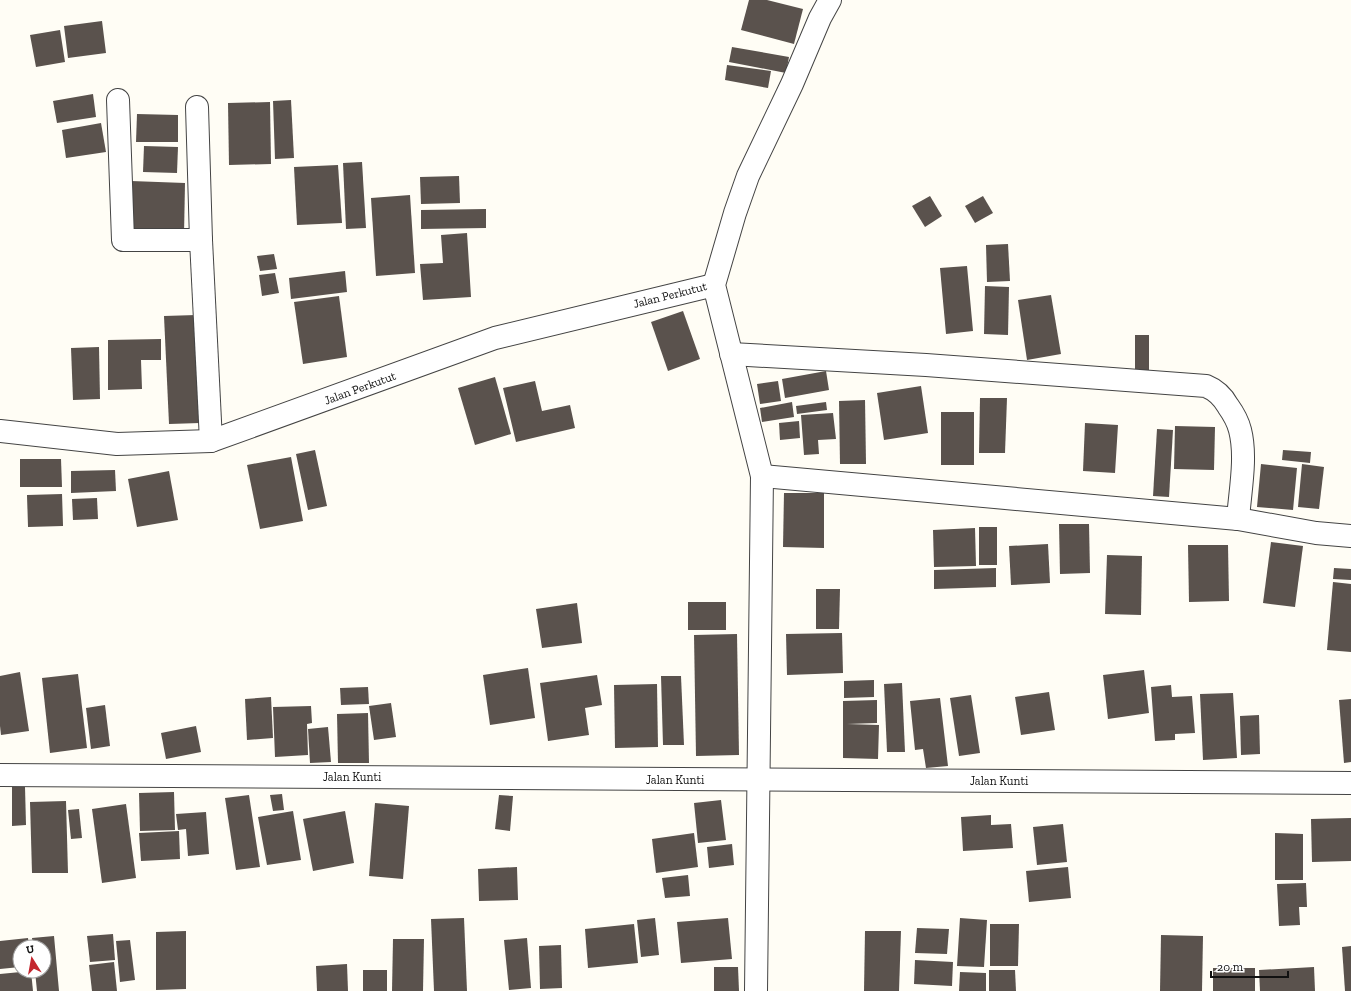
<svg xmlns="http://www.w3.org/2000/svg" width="1351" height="991" font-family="'Zilla Slab',serif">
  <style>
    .building { fill: #5a524d }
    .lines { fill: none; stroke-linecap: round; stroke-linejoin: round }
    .minor-casing { stroke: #444; stroke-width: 24 }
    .minor { stroke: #fff; stroke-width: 22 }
    .labels { text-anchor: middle; stroke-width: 4; stroke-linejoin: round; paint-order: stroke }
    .street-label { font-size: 12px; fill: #111; stroke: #fff }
  </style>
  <rect width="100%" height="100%" fill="#fffdf5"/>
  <g class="building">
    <path d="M 749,0 L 767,0 L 803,9 L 794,44 L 741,30 Z"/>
    <path d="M 102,21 L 106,53 L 68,58 L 64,26 Z"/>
    <path d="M 60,30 L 65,62 L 36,67 L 30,35 Z"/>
    <path d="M 732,47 L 789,57 L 786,73 L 729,62 Z"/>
    <path d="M 727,65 L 771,71 L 768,88 L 725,80 Z"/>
    <path d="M 93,94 L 96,117 L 57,123 L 53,101 Z"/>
    <path d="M 291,100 L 294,158 L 275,159 L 273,101 Z"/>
    <path d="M 270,102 L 271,164 L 229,165 L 228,103 Z"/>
    <path d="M 137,114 L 178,115 L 178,142 L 136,142 Z"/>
    <path d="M 101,123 L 106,152 L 66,158 L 62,130 Z"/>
    <path d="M 144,146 L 178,147 L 177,173 L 143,172 Z"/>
    <path d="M 362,162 L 366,228 L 346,229 L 343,163 Z"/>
    <path d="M 338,165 L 342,223 L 297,225 L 294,167 Z"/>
    <path d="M 459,176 L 460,203 L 421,204 L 420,177 Z"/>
    <path d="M 131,181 L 185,183 L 184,235 L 129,234 Z"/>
    <path d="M 410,195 L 415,273 L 376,276 L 371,198 Z"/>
    <path d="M 930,196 L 942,216 L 925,227 L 912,206 Z"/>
    <path d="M 983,196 L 993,213 L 975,223 L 965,206 Z"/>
    <path d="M 486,209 L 486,228 L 421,229 L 421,210 Z"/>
    <path d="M 467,233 L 471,297 L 423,300 L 420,264 L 443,263 L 441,235 Z"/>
    <path d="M 1008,244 L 1010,281 L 987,282 L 986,245 Z"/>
    <path d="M 274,254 L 277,269 L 260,271 L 257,256 Z"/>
    <path d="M 967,266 L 973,331 L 946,334 L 940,268 Z"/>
    <path d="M 345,271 L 347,292 L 291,299 L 289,278 Z"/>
    <path d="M 275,273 L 279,293 L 262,296 L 259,275 Z"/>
    <path d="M 985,286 L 1009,287 L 1008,335 L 984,334 Z"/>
    <path d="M 1051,295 L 1061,354 L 1027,360 L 1018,300 Z"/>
    <path d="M 339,296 L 347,357 L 303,364 L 294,302 Z"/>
    <path d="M 683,311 L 700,359 L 668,371 L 651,322 Z"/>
    <path d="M 196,315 L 200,423 L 169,424 L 164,316 Z"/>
    <rect x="1135" y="335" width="14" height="36"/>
    <path d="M 161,339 L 161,360 L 141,360 L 142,389 L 108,390 L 108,340 Z"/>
    <path d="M 99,347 L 100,399 L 73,400 L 71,348 Z"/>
    <path d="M 826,371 L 829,390 L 785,398 L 782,379 Z"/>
    <path d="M 495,377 L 511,434 L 475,445 L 458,388 Z"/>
    <path d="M 535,381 L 542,411 L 570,405 L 575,428 L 516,442 L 503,388 Z"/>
    <path d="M 778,381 L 781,401 L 760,404 L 757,384 Z"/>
    <path d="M 921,386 L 928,433 L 884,440 L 877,393 Z"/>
    <path d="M 980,398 L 1007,398 L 1005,453 L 979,453 Z"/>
    <path d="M 865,400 L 866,464 L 840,464 L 839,401 Z"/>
    <path d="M 792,402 L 794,417 L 762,422 L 760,408 Z"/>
    <path d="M 826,402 L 827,410 L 797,414 L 796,406 Z"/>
    <rect x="941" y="412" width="33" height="53"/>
    <path d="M 833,413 L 836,439 L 818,440 L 819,454 L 804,455 L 801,415 Z"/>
    <path d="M 799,421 L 800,438 L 780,440 L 779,423 Z"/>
    <path d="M 1085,423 L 1118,425 L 1115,473 L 1083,471 Z"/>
    <path d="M 1175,426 L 1215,427 L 1214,470 L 1174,469 Z"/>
    <path d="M 1157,429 L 1173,430 L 1169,497 L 1153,496 Z"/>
    <path d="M 315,450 L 327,506 L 308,510 L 296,454 Z"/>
    <path d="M 1283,450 L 1311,452 L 1310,463 L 1282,460 Z"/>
    <path d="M 291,457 L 303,521 L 260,529 L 247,465 Z"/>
    <path d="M 20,459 L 61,459 L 62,487 L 20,487 Z"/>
    <path d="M 1261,464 L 1297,468 L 1293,510 L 1257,507 Z"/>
    <path d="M 1302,464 L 1324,467 L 1319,509 L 1298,507 Z"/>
    <path d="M 115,470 L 116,491 L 71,493 L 71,471 Z"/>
    <path d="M 169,471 L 178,520 L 137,527 L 128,479 Z"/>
    <path d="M 784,493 L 824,493 L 824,548 L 783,547 Z"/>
    <path d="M 62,494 L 63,526 L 28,527 L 27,495 Z"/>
    <path d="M 97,498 L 98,519 L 73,520 L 72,499 Z"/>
    <path d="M 1059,524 L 1089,524 L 1090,573 L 1060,574 Z"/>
    <rect x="979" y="527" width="18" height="38"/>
    <path d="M 975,528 L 976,566 L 934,567 L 933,530 Z"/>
    <path d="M 1271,542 L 1303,546 L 1295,607 L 1263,603 Z"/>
    <path d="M 1048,544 L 1050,583 L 1011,585 L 1009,546 Z"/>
    <path d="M 1188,545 L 1228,545 L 1229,601 L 1189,602 Z"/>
    <path d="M 1107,555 L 1142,556 L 1141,615 L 1105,614 Z"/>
    <path d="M 996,568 L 996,587 L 934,589 L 934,570 Z"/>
    <path d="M 1334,568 L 1351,569 L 1351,580 L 1333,579 Z"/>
    <path d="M 1333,582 L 1351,584 L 1351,652 L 1327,650 Z"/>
    <path d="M 816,589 L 840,589 L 839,629 L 816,629 Z"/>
    <rect x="688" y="602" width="38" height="28"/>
    <path d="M 577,603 L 582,643 L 542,648 L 536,609 Z"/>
    <path d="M 842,633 L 843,673 L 787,675 L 786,634 Z"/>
    <path d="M 737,634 L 739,755 L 696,756 L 694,635 Z"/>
    <path d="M 528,668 L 535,718 L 490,725 L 483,675 Z"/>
    <path d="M 1144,670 L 1149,713 L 1108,719 L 1103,675 Z"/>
    <path d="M 20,672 L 29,731 L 1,735 L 0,726 L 0,676 Z"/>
    <path d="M 78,674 L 87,748 L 50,753 L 42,678 Z"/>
    <path d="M 597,675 L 602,705 L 585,708 L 589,735 L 548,741 L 540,683 Z"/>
    <path d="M 661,676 L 681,676 L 684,745 L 663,745 Z"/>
    <path d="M 874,680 L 874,697 L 844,698 L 844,681 Z"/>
    <path d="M 902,683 L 905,752 L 887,752 L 884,684 Z"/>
    <path d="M 657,684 L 658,747 L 615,748 L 614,685 Z"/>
    <path d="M 1171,685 L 1172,697 L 1192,696 L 1195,733 L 1175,734 L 1175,740 L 1155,741 L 1151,687 Z"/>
    <path d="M 368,687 L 369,704 L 341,705 L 340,688 Z"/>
    <path d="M 1049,692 L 1055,730 L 1021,735 L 1015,697 Z"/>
    <path d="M 1233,693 L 1237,758 L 1203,760 L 1200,694 Z"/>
    <path d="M 971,695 L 980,753 L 959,756 L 950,698 Z"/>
    <path d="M 271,697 L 273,738 L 247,740 L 245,699 Z"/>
    <path d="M 940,698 L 948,766 L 926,768 L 923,749 L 915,750 L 910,701 Z"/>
    <path d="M 1351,699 L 1351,762 L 1344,763 L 1339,700 Z"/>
    <path d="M 877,700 L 877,723 L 847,724 L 879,725 L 878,759 L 843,758 L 843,701 Z"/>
    <path d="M 391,703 L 396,737 L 374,740 L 369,706 Z"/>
    <path d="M 105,705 L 110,746 L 91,749 L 86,708 Z"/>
    <path d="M 311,706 L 312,723 L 307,724 L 308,755 L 275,757 L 273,707 Z"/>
    <path d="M 368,713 L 369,763 L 338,763 L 337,714 Z"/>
    <path d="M 1259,715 L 1260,754 L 1241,755 L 1240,716 Z"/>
    <path d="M 196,726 L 201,752 L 166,759 L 161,733 Z"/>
    <path d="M 328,727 L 331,762 L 310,763 L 308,729 Z"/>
    <path d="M 12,787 L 25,787 L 26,825 L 12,826 Z"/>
    <path d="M 174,792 L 175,830 L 140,831 L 139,793 Z"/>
    <path d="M 282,794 L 284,810 L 273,811 L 270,795 Z"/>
    <path d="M 249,795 L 260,867 L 236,870 L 225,798 Z"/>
    <path d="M 499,795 L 513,796 L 510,831 L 495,829 Z"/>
    <path d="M 721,800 L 726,840 L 698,843 L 694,803 Z"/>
    <path d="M 66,801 L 68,873 L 32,873 L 30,802 Z"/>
    <path d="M 375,803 L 409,806 L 403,879 L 369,876 Z"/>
    <path d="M 126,804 L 136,878 L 102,883 L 92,809 Z"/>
    <path d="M 79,809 L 82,838 L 71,839 L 68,810 Z"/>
    <path d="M 293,811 L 301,860 L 267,865 L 258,817 Z"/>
    <path d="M 345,811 L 354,863 L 313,871 L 303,819 Z"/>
    <path d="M 206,812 L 209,854 L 188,856 L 186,829 L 178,830 L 176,814 Z"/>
    <path d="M 991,815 L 991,825 L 1011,824 L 1013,848 L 963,851 L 961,817 Z"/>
    <path d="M 1351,818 L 1351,861 L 1312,862 L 1311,819 Z"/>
    <path d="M 1063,824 L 1067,862 L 1037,865 L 1033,827 Z"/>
    <path d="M 179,831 L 180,859 L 141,861 L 139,833 Z"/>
    <path d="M 694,833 L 698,867 L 656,873 L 652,839 Z"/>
    <path d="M 1275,833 L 1303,834 L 1303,880 L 1275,880 Z"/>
    <path d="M 732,844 L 734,865 L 709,868 L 707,847 Z"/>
    <path d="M 517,867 L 518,900 L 479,901 L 478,869 Z"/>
    <path d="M 1068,867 L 1071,898 L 1029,902 L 1026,871 Z"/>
    <path d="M 688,875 L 690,896 L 665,898 L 662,878 Z"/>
    <path d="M 1306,883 L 1307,907 L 1299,907 L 1300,925 L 1279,926 L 1277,884 Z"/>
    <path d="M 464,918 L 467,991 L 434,991 L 431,919 Z"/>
    <path d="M 655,918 L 659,955 L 641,957 L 637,920 Z"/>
    <path d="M 728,918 L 732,959 L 681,963 L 677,922 Z"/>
    <path d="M 960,918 L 987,920 L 984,967 L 957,966 Z"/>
    <path d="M 634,924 L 638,963 L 588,968 L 585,929 Z"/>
    <path d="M 990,924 L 1019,924 L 1018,966 L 990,966 Z"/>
    <path d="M 917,928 L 949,929 L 947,954 L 915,953 Z"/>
    <path d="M 186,931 L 186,989 L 156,990 L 156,932 Z"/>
    <path d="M 865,931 L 901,931 L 899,991 L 864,991 Z"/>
    <path d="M 113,934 L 115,960 L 90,962 L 87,936 Z"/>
    <path d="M 1161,935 L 1203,936 L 1202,991 L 1160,991 Z"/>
    <path d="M 54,936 L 59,991 L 37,991 L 35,971 L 44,971 L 44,947 L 33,947 L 32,938 Z"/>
    <path d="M 28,938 L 29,947 L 20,947 L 20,967 L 0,969 L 0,941 Z"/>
    <path d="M 527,938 L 531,988 L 509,990 L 504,940 Z"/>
    <path d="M 393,939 L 424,939 L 423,991 L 392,991 Z"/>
    <path d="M 130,940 L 135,980 L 120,982 L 116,941 Z"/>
    <path d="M 561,945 L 562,988 L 540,989 L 539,946 Z"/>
    <path d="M 1351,946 L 1351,991 L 1345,991 L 1342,947 Z"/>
    <path d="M 915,960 L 953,962 L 952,986 L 914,984 Z"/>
    <path d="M 114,962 L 117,991 L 92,991 L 89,965 Z"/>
    <path d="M 347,964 L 348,991 L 317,991 L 316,966 Z"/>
    <path d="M 714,967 L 738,967 L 739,991 L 714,991 Z"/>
    <path d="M 1314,967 L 1315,991 L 1260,991 L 1259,970 Z"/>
    <rect x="1213" y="968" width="42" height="23"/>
    <rect x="363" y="970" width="24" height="21"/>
    <path d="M 989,970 L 1015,970 L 1016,991 L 989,991 Z"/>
    <path d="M 31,971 L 33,991 L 0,991 L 0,974 Z"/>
    <path d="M 960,972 L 986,973 L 986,991 L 959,991 Z"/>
  </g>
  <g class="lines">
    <g class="minor-casing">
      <g id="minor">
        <path d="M 118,100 L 123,240 L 201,240 L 197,107"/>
        <path d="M 201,240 L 211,441"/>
        <path d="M 731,354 L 926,365 L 1206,386 C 1216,390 1223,397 1228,406 C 1233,413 1238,422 1240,430 C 1247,457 1240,491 1238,519"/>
        <path d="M 0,431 L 117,444 L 211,441 L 495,338 L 714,285"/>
        <path d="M 762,476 L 1238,519 L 1316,533 L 1351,536"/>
        <path d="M 0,775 L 1351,783"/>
        <path d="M 756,991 L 762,476 L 714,285 L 735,213 L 748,176 L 792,84 L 820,18 L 830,0"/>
      </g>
    </g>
    <use href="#minor" class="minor"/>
  </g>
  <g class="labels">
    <g class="street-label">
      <text transform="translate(670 295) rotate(-14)" y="4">Jalan Perkutut</text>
      <text transform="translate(360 388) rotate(-20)" y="4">Jalan Perkutut</text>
      <text x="352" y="781">Jalan Kunti</text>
      <text x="675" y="784">Jalan Kunti</text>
      <text x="999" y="785">Jalan Kunti</text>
    </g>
  </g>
  <g transform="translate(32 959) rotate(349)"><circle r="19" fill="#ffffff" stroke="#a0a0a0"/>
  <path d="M0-3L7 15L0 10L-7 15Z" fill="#c4262e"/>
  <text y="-6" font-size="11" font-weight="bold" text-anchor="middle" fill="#111111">U</text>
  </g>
  <path d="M1211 971v6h77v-6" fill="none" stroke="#111111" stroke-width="2"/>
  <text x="1217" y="971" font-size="12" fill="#111111" stroke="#ffffff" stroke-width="3" paint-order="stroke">20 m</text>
</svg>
